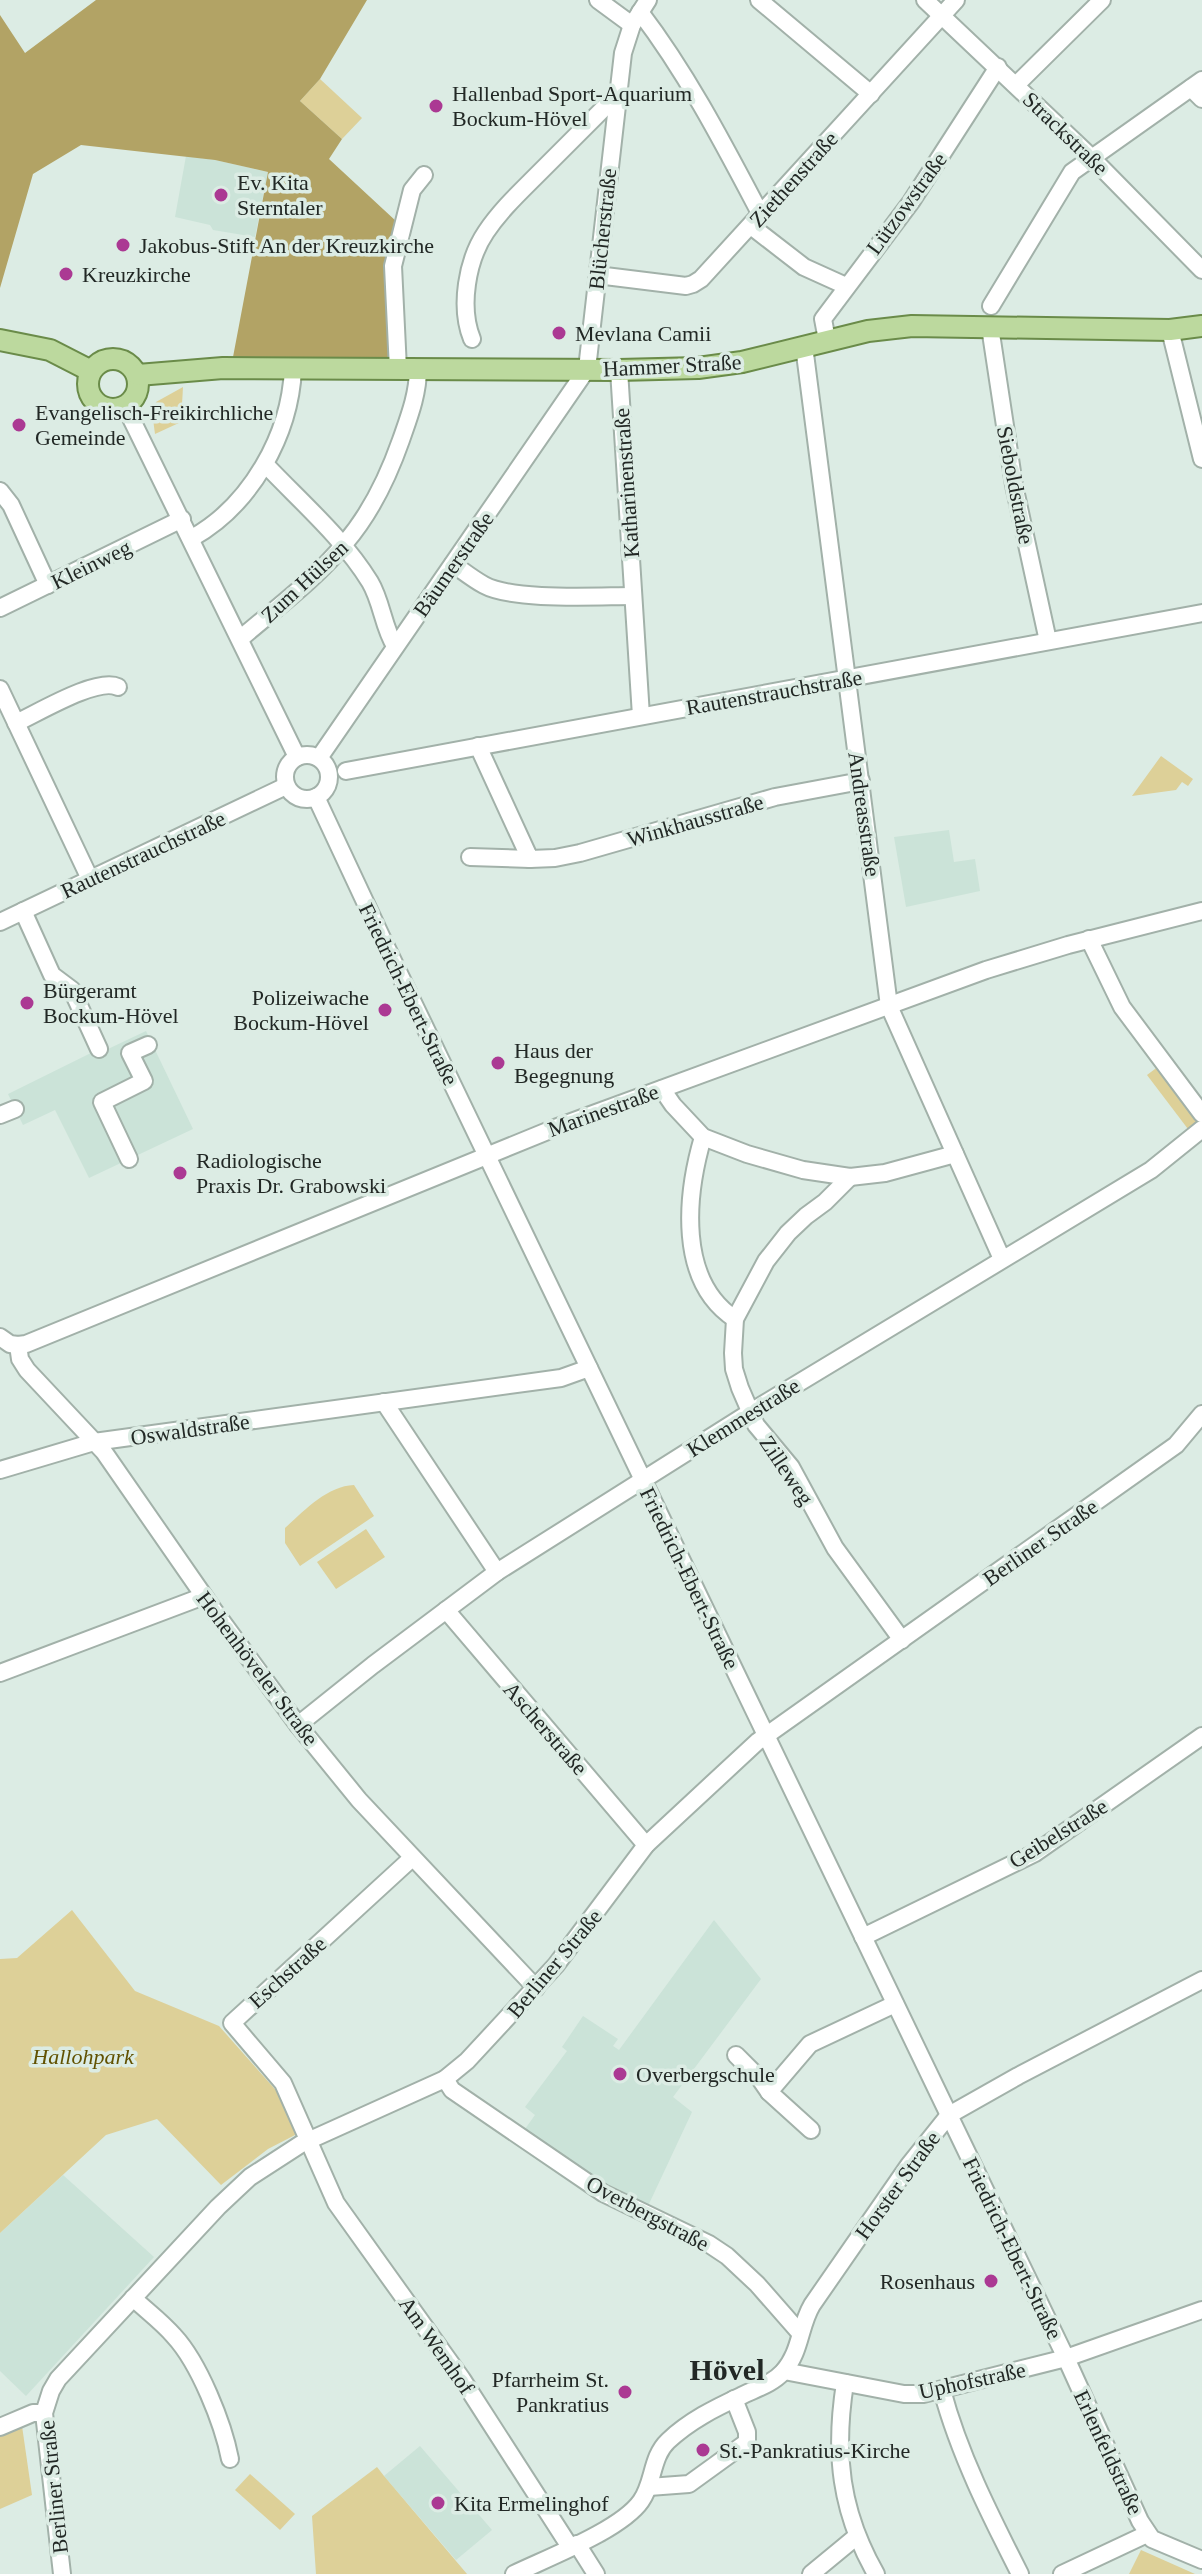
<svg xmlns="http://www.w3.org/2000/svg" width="1202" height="2574" font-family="Georgia,serif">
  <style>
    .built { fill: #cbe3d8 }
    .green { fill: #ddd098 }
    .forest { fill: #b2a365 }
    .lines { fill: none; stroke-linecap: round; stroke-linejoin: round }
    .minor-casing { stroke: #a2b1a9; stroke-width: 20 }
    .major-casing { stroke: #6a8b49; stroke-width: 24 }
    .minor { stroke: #fff; stroke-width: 16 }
    .major { stroke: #bcd99e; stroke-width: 20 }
    .poi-dot { fill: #ab3993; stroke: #dcece4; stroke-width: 3 }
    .labels { text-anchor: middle; stroke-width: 7; stroke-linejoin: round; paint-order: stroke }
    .poi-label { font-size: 22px; fill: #222825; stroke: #dcece4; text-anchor: start }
    .street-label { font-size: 22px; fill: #222825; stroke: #dcece4 }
    .park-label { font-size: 22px; font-style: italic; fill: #615100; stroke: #dcece4 }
    .district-label { font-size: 30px; font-weight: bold; fill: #222825; stroke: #dcece4 }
  </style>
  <rect width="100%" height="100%" fill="#dcece4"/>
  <g class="built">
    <path d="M 186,156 L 215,160 L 268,172 L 255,237 L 213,230 L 210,225 L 175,217 Z"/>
    <path d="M 949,830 L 954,862 L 975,859 L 980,891 L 906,907 L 894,837 Z"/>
    <path d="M 146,1031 L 193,1129 L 89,1178 L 55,1110 L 23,1125 L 8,1094 L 99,1049 L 108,1049 Z"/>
    <path d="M 714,1920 L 761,1979 L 673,2097 L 692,2112 L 648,2206 L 605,2183 L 525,2129 L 535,2115 L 525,2107 L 567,2051 L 562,2047 L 583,2016 L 618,2039 L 613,2046 L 619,2050 Z"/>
    <path d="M 63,2175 L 154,2257 L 26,2396 L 0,2371 L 0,2233 Z"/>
    <path d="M 420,2446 L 492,2530 L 456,2560 L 384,2476 Z"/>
  </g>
  <g class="green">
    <path d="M 320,79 L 362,118 L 342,139 L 300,101 Z"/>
    <path d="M 183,387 L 181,422 L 155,434 L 153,419 L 156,402 Z"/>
    <path d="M 1161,756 L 1193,779 L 1188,786 L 1182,782 L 1176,790 L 1132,796 Z"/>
    <path d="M 1159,1066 L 1202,1122 L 1191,1133 L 1147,1075 Z"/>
    <path d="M 354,1485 L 374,1516 L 300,1566 L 285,1543 L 285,1528 C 304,1511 327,1486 354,1485 Z"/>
    <path d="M 366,1529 L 385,1557 L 336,1589 L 317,1562 Z"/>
    <path d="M 72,1910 L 135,1991 L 219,2026 L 281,2096 L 297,2134 L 268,2149 L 221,2185 L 157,2119 L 106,2135 L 0,2233 L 0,1959 L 17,1958 Z"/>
    <path d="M 22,2426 L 32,2495 L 0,2509 L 0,2433 Z"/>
    <path d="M 377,2467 L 384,2476 L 467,2574 L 316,2574 L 312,2516 Z"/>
    <path d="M 250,2474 L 295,2514 L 280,2530 L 235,2490 Z"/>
    <path d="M 1141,2550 L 1195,2574 L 1129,2574 Z"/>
  </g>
  <path class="forest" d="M 96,0 L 367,0 L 320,79 L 300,101 L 342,139 L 329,159 L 397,222 L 390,358 L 233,357 L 268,172 L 215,160 L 81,145 L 33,174 L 0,288 L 0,15 L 25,53 Z"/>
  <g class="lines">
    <g class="minor-casing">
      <g id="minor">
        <path d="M 598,0 L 632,25"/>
        <path d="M 759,0 L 871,94"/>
        <path d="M 925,0 L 1091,157 L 1202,270"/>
        <path d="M 640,12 C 688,75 724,145 761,215"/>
        <path d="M 1016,85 L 1102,0"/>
        <path d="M 1191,88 L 1202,99"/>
        <path d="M 751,226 L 804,267 L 846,286"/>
        <path d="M 597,275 L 686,286 L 693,284 L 701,279 L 956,0"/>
        <path d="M 991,306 L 1072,172 L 1202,80"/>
        <path d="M 990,327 L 1014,485 L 1048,641"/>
        <path d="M 1170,330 L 1202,459"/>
        <path d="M 472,339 C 459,307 467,260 486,232 C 500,211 518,194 536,176 C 559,153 583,129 606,106 L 616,106"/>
        <path d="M 827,340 L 823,319 L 911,202 L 998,67"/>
        <path d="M 804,346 L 889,1006 L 1002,1259"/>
        <path d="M 398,369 L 393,266 L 412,190 L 424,175"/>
        <path d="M 619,370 L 641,716"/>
        <path d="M 125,406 L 297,757"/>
        <path d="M 266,465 C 301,502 343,538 370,582 C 382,602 383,627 395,646"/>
        <path d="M 0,491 L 11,505 L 48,585"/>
        <path d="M 192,538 C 251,505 290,435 293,369"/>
        <path d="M 453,564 C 463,571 473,579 484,585 C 513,601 597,596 633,596"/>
        <path d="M 0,608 L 182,519"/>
        <path d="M 240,639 C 276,608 316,579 345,543 C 370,514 388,477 401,440 C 409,417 418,394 418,369"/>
        <path d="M 0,689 L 90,879"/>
        <path d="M 16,723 C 38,713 97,677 118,687"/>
        <path d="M 478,746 L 530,859 L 555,858 L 580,853 L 775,797 L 861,781"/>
        <circle cx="307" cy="777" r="22"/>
        <path d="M 319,758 L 587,369 L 623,53 L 632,25 L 648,0"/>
        <path d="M 346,771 L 1202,613"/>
        <path d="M 316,797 L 381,936 L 1066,2358 L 1140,2521 L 1152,2539 L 1202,2560"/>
        <path d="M 470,857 L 530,859"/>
        <path d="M 23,911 L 52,975 L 72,990 L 99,1049"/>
        <path d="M 0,922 L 286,786"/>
        <path d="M 1089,939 L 1122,1007 L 1202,1114"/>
        <path d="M 662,1089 L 673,1105 L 703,1137 L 747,1154 L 803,1170 L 850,1177 L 885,1173 L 955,1154"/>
        <path d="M 0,1115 L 15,1109"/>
        <path d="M 703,1137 C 686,1195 677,1281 735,1319"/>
        <path d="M 129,1159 L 102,1102 L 144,1081 L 130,1053 L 148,1045"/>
        <path d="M 850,1177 L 825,1202 L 806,1216 L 788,1233 L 766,1261 L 735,1319 L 733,1353 L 734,1369 L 740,1388 L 756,1425 L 791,1467 L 835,1548 L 902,1640"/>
        <path d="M 0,1337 L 10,1344 L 18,1345"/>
        <path d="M 18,1345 L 26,1344 L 555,1128 L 986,970 L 1068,945 L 1202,911"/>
        <path d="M 18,1345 L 20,1359 L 27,1370 L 104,1452 L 215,1612 L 298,1725 L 359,1800 L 536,1988"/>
        <path d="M 384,1402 L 497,1572"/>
        <path d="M 0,1470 L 94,1442 L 561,1378 L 589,1368"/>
        <path d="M 446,1610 L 646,1845"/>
        <path d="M 0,1673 L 204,1596"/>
        <path d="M 298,1725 L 373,1665 L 497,1572 L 749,1413 L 1151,1170 L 1202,1129"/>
        <path d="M 412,1858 L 232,2023 L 283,2083 L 336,2203 L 462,2379 L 570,2547"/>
        <path d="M 863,1937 L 1035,1853 L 1202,1736"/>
        <path d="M 736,2055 L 760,2079 L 769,2092 L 811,2130"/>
        <path d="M 445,2079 L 452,2090 L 603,2193 L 709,2244 L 727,2256 L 757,2284 L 800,2333"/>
        <path d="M 769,2092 L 810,2044 L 895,2004"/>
        <path d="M 133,2298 C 147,2311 162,2322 174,2336 C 199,2363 223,2423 230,2459"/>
        <path d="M 784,2371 L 904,2394 L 923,2394 L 1066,2358 L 1202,2310"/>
        <path d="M 845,2383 C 834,2453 840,2511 876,2574"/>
        <path d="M 942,2390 C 959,2454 990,2515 1020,2574"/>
        <path d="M 0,2427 L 33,2413 L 44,2413"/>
        <path d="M 649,2487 L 689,2484 L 747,2442 L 747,2432 L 734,2399"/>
        <path d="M 577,2544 L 596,2574"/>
        <path d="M 62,2574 L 44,2413 L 51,2391 L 58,2379 L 218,2207 L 250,2177 L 301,2144 L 445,2079 L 467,2061 L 556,1965 L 646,1845 L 757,1742 L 1176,1445 L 1202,1414"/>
        <path d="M 514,2574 C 547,2558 621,2530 641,2501 C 654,2483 651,2457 668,2441 C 689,2421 715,2408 741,2396 C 755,2389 772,2384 783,2372 C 801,2352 799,2327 812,2305 L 909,2165 L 949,2115 L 1018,2076 L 1202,1980"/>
        <path d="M 811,2574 L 857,2536"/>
        <path d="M 1062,2574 L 1147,2534"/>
      </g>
    </g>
    <g class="major-casing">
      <g id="major">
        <path d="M 0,340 L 50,350 L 91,371"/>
        <circle cx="113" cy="384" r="25"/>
        <path d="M 138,375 L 223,368 L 619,370 L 698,368 L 742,362 L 868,331 L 912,326 L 1170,330 L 1202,326"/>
      </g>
    </g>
    <use href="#minor" class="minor"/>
    <use href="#major" class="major"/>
  </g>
  <g class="poi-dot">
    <circle cx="436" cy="106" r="8"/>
    <circle cx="221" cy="195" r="8"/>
    <circle cx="123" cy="245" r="8"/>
    <circle cx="66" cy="274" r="8"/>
    <circle cx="559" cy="333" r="8"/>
    <circle cx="19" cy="425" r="8"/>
    <circle cx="27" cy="1003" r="8"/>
    <circle cx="385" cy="1010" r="8"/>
    <circle cx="498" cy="1063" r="8"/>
    <circle cx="180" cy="1173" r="8"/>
    <circle cx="620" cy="2074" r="8"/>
    <circle cx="991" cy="2281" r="8"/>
    <circle cx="625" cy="2392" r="8"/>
    <circle cx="703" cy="2450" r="8"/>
    <circle cx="438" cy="2503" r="8"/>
  </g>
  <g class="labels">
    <g class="poi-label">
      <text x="452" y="101">Hallenbad Sport-Aquarium<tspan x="452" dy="25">Bockum-Hövel</tspan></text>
      <text x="237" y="190">Ev. Kita<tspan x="237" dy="25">Sterntaler</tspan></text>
      <text x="139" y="253">Jakobus-Stift An der Kreuzkirche</text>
      <text x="82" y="282">Kreuzkirche</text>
      <text x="575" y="341">Mevlana Camii</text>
      <text x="35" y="420">Evangelisch-Freikirchliche<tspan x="35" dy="25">Gemeinde</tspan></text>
      <text x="43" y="998">Bürgeramt<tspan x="43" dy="25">Bockum-Hövel</tspan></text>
      <text x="369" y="1005" text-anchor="end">Polizeiwache<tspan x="369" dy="25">Bockum-Hövel</tspan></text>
      <text x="514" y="1058">Haus der<tspan x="514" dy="25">Begegnung</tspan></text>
      <text x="196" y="1168">Radiologische<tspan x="196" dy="25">Praxis Dr. Grabowski</tspan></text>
      <text x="636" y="2082">Overbergschule</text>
      <text x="975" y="2289" text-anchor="end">Rosenhaus</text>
      <text x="609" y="2387" text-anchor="end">Pfarrheim St.<tspan x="609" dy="25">Pankratius</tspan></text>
      <text x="719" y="2458">St.-Pankratius-Kirche</text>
      <text x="454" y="2511">Kita Ermelinghof</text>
    </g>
    <g class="street-label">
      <text transform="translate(1066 133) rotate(44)" y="8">Strackstraße</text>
      <text transform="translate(793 179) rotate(-48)" y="8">Ziethenstraße</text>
      <text transform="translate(906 203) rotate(-54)" y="8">Lützowstraße</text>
      <text transform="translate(602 229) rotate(-84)" y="8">Blücherstraße</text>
      <text transform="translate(672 365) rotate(-3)" y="8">Hammer Straße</text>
      <text transform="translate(626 483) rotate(-94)" y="8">Katharinenstraße</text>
      <text transform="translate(1016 485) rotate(79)" y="8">Sieboldstraße</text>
      <text transform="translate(91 564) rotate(-26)" y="8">Kleinweg</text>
      <text transform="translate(453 564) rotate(-55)" y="8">Bäumerstraße</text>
      <text transform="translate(304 581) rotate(-43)" y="8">Zum Hülsen</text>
      <text transform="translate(774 692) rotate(-10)" y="8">Rautenstrauchstraße</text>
      <text transform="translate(865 814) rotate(82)" y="8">Andreasstraße</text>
      <text transform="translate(695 820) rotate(-16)" y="8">Winkhausstraße</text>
      <text transform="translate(143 854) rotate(-25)" y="8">Rautenstrauchstraße</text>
      <text transform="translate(409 994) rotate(64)" y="8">Friedrich-Ebert-Straße</text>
      <text transform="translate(603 1110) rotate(-20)" y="8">Marinestraße</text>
      <text transform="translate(743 1417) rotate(-32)" y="8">Klemmestraße</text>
      <text transform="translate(190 1429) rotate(-8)" y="8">Oswaldstraße</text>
      <text transform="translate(787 1470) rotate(56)" y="8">Zilleweg</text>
      <text transform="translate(1040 1542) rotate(-35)" y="8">Berliner Straße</text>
      <text transform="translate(690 1578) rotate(64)" y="8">Friedrich-Ebert-Straße</text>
      <text transform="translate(258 1668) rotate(53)" y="8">Hohenhöveler Straße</text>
      <text transform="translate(546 1728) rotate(49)" y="8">Ascherstraße</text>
      <text transform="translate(1058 1833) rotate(-32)" y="8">Geibelstraße</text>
      <text transform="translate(554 1963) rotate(-50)" y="8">Berliner Straße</text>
      <text transform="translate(287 1972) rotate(-42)" y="8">Eschstraße</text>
      <text transform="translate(897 2185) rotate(-54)" y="8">Horster Straße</text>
      <text transform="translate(648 2213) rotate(28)" y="8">Overbergstraße</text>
      <text transform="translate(1013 2248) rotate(64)" y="8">Friedrich-Ebert-Straße</text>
      <text transform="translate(437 2345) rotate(55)" y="8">Am Wemhof</text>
      <text transform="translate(972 2380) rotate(-12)" y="8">Uphofstraße</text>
      <text transform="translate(1109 2452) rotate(65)" y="8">Erlenfeldstraße</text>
      <text transform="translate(53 2487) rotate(-96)" y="8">Berliner Straße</text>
    </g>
    <g class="park-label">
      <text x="83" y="2064">Hallohpark</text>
    </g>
    <g class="district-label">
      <text x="727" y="2380">Hövel</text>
    </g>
  </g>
</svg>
